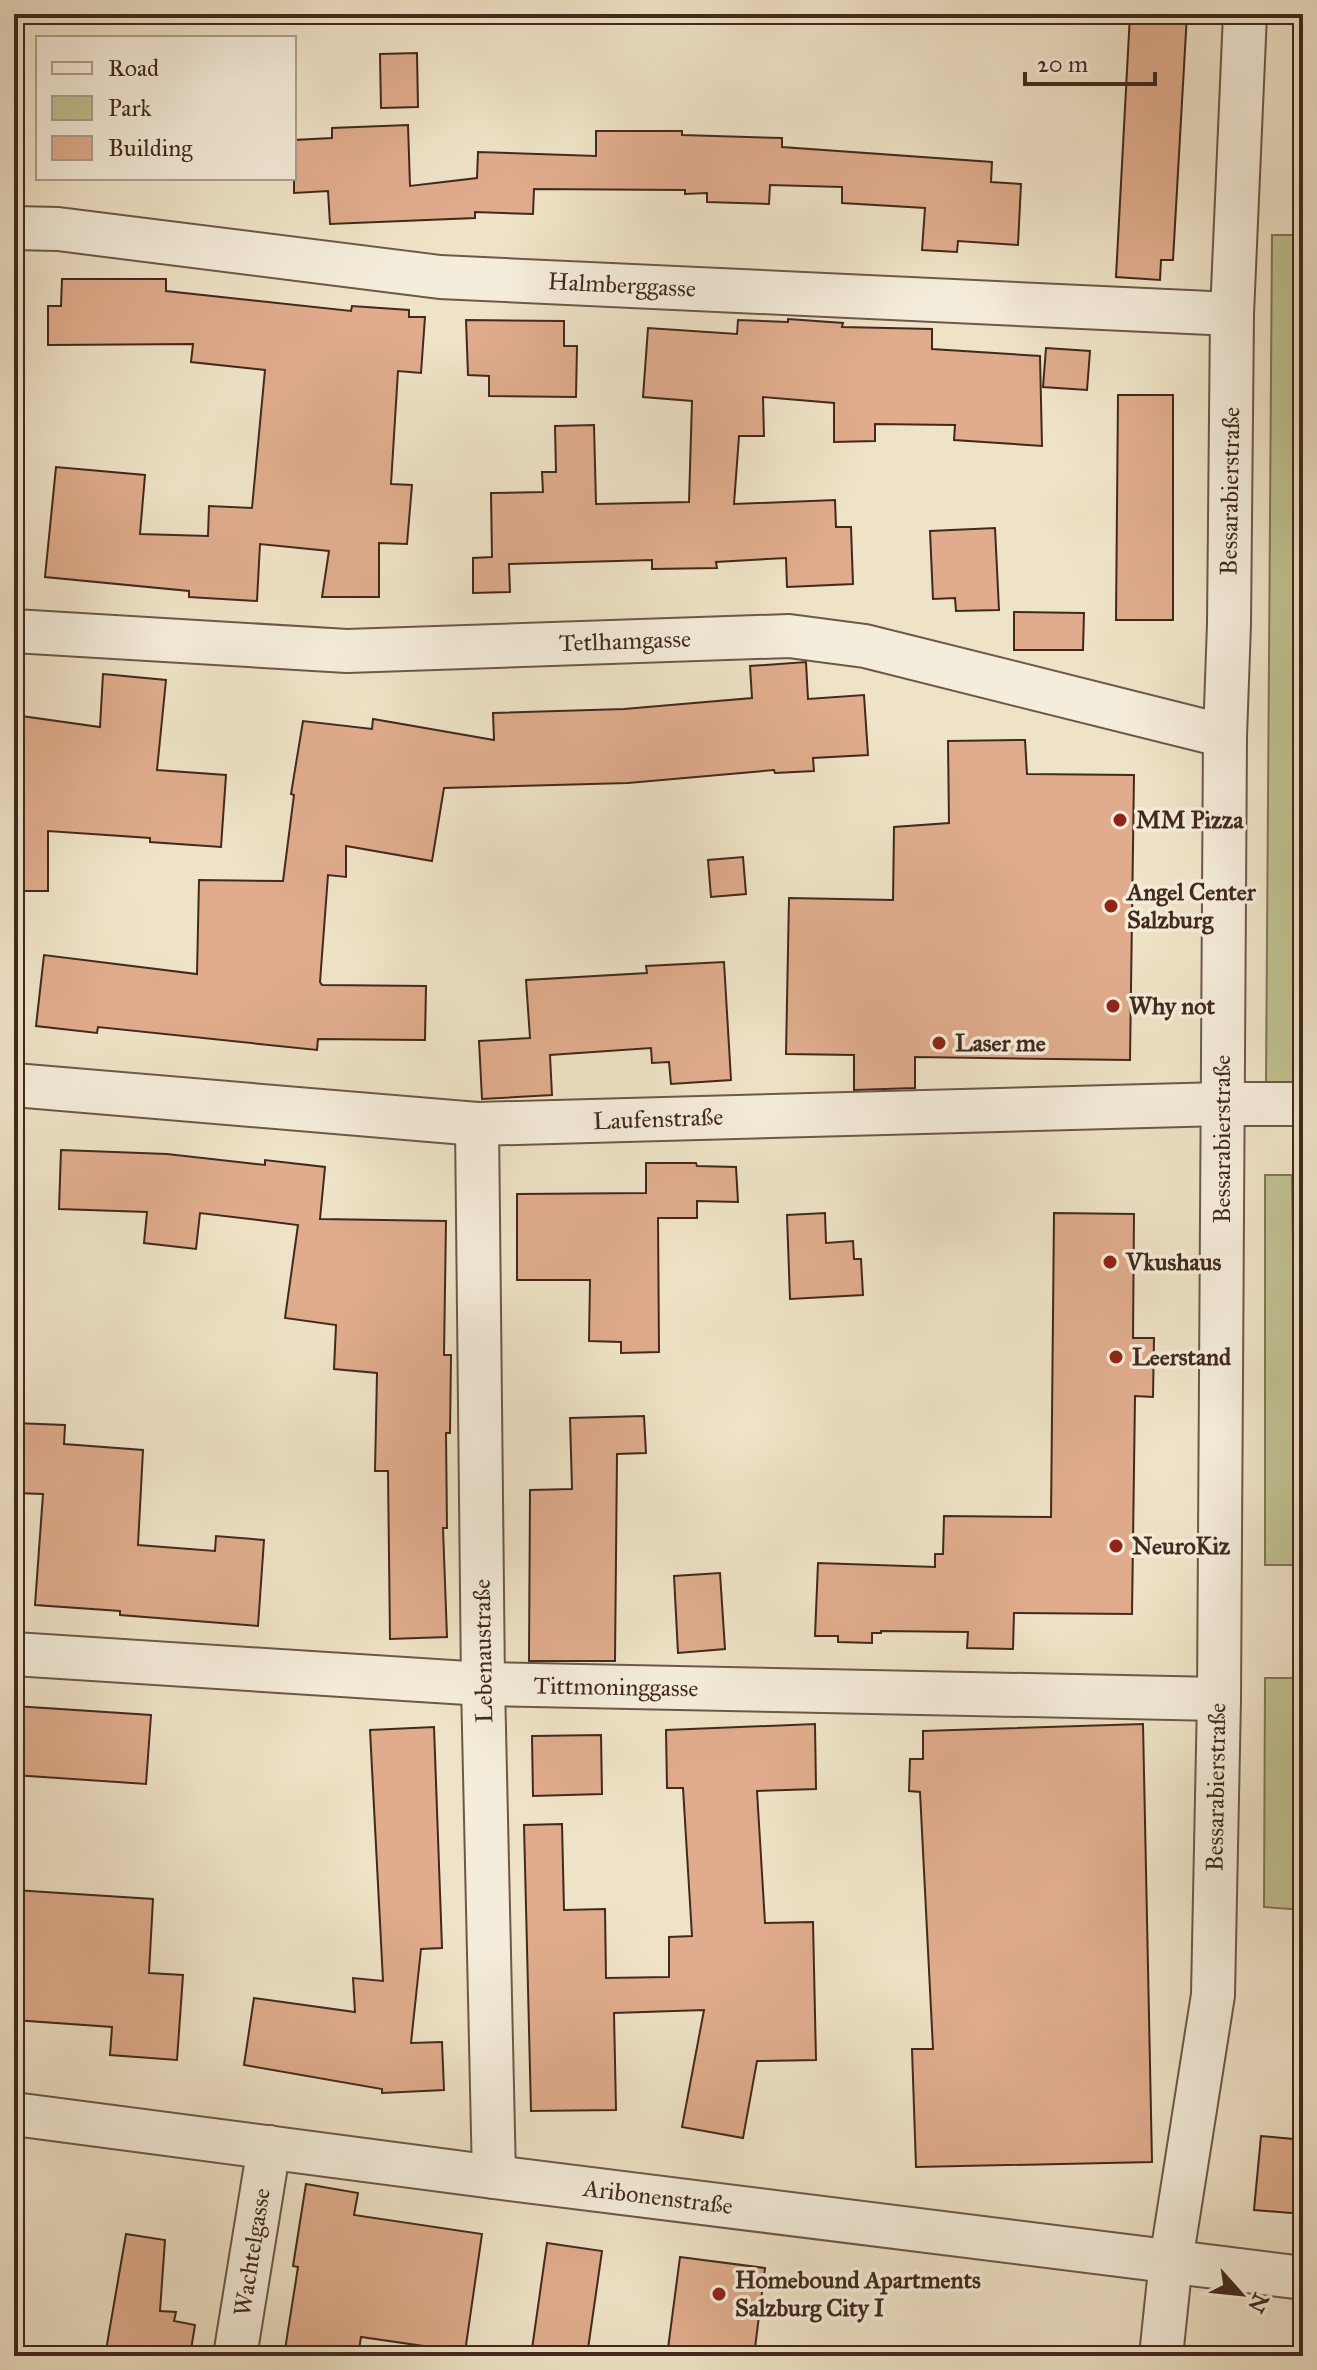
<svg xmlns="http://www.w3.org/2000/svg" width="1317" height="2370" font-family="'IM FELL Great Primer',serif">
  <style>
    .green { fill: #c0c191; stroke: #817557; stroke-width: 2 }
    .building { fill: #e0ac8d; stroke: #42291d; stroke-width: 2 }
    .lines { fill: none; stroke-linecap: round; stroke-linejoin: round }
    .minor-casing { stroke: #6d5848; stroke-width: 46 }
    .minor { stroke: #f5eddb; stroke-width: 42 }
    .poi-dot { fill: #8f2418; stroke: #f5eddb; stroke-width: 3 }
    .labels { text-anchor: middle; stroke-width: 7; stroke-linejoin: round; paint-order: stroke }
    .street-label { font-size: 24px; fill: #42291d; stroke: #f5eddb }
    .poi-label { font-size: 24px; font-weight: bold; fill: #42291d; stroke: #f5eddb; text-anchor: start }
  </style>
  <rect width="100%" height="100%" fill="#efe3c7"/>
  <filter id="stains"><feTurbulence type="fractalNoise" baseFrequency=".0025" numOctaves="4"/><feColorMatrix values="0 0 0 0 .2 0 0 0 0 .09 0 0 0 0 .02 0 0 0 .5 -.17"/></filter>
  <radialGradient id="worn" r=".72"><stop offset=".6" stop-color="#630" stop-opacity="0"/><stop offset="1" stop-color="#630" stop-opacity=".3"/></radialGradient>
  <g class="green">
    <path d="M 1272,235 L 1303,235 L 1303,1082 L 1266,1083 Z"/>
    <path d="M 1265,1175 L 1292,1175 L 1293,1249 L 1303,1249 L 1303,1565 L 1265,1565 Z"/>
    <path d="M 1265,1678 L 1303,1678 L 1303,1910 L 1264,1907 Z"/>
  </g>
  <g class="building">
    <path d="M 1130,14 L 1187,14 L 1173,260 L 1161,260 L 1160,280 L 1116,277 Z"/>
    <path d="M 417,53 L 418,107 L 381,108 L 380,54 Z"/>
    <path d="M 408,125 L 410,186 L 477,178 L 478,152 L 596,156 L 596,131 L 682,131 L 682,135 L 782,138 L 782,147 L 992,162 L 991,182 L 1021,184 L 1018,245 L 958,241 L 957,252 L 922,250 L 925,208 L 842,203 L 842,187 L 770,185 L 769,204 L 707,202 L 707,193 L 685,194 L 685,190 L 534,189 L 533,214 L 475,212 L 475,218 L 330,224 L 328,191 L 294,193 L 294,140 L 332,138 L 332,128 Z"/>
    <path d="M 62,279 L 166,279 L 166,291 L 351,311 L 352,306 L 409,310 L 409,317 L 425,317 L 421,373 L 398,371 L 391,484 L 412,485 L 407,544 L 379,543 L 379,597 L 322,597 L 329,551 L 260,544 L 257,601 L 189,597 L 189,591 L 45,577 L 56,467 L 145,475 L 140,534 L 208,536 L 209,506 L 252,508 L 265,370 L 191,362 L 193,344 L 48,345 L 48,306 L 61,306 Z"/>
    <path d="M 788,319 L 843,323 L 842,327 L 932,329 L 932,349 L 1040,356 L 1042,446 L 954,440 L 955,425 L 875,424 L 875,441 L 834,442 L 834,403 L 763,397 L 764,436 L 739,436 L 734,504 L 835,500 L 836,527 L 851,527 L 853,584 L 787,587 L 786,558 L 716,562 L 717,568 L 652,569 L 652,560 L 509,564 L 510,592 L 473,593 L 473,558 L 492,557 L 491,493 L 543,492 L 542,472 L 556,472 L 555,426 L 594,425 L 596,504 L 689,502 L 692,401 L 643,397 L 648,328 L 737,334 L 738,320 L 788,322 Z"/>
    <path d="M 466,320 L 564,321 L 564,346 L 577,346 L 576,397 L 489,396 L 489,376 L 468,375 Z"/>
    <path d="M 1046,348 L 1090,351 L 1087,390 L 1043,387 Z"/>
    <path d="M 1118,395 L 1173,395 L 1173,620 L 1116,620 Z"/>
    <path d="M 995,528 L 999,610 L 956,611 L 955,598 L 933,599 L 930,531 Z"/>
    <path d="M 1014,612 L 1084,613 L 1083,650 L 1014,650 Z"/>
    <path d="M 806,662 L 808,699 L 864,695 L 868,755 L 813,758 L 814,771 L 775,773 L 774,770 L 628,783 L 444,788 L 432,861 L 346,846 L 346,877 L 328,875 L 320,982 L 322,985 L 426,986 L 425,1040 L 318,1039 L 317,1050 L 98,1027 L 97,1033 L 36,1026 L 44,955 L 197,974 L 199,880 L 283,881 L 294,795 L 291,794 L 303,721 L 372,729 L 373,719 L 494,740 L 493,713 L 624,709 L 752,698 L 750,666 Z"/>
    <path d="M 103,674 L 166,680 L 157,770 L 226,775 L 221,847 L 150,842 L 150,838 L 48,831 L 48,891 L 14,891 L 14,715 L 100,727 Z"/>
    <path d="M 1025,740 L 1027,774 L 1134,775 L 1130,1060 L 915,1057 L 915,1088 L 854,1090 L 854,1055 L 786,1054 L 789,898 L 893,900 L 894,827 L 949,823 L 948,741 Z"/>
    <path d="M 743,857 L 746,894 L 711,897 L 708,860 Z"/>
    <path d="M 724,962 L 731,1080 L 671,1084 L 669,1062 L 652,1063 L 651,1048 L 550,1055 L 552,1095 L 482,1099 L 479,1041 L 530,1038 L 526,980 L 647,973 L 646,966 Z"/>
    <path d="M 61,1150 L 167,1154 L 265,1165 L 265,1160 L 325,1167 L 320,1219 L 446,1221 L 444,1355 L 451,1355 L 450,1433 L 446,1433 L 447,1528 L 443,1528 L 447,1637 L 390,1639 L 388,1471 L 375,1471 L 377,1373 L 334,1369 L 336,1325 L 285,1318 L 298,1225 L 200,1213 L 196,1249 L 144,1243 L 147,1212 L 59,1209 Z"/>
    <path d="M 646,1163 L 696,1163 L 697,1166 L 736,1167 L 738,1202 L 697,1201 L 697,1218 L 658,1218 L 659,1352 L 621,1353 L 621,1342 L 589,1341 L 590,1280 L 517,1280 L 517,1194 L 646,1193 Z"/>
    <path d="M 825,1213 L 826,1243 L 853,1241 L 854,1259 L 861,1259 L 863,1295 L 790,1299 L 787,1215 Z"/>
    <path d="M 1054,1213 L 1134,1214 L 1133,1338 L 1154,1338 L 1153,1397 L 1135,1396 L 1132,1614 L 1014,1613 L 1013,1649 L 967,1648 L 968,1632 L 881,1631 L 881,1633 L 872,1633 L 872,1643 L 838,1642 L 838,1636 L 815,1636 L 818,1563 L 935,1567 L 935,1554 L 943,1554 L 944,1516 L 1051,1517 Z"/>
    <path d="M 644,1416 L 646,1453 L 617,1454 L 615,1661 L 529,1661 L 530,1490 L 572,1489 L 570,1418 Z"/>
    <path d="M 14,1423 L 65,1425 L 64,1444 L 143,1450 L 138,1545 L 215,1551 L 216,1536 L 264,1540 L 258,1626 L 120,1615 L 120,1611 L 35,1605 L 43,1494 L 14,1493 Z"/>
    <path d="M 720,1573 L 725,1649 L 678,1653 L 674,1576 Z"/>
    <path d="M 14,1706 L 151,1715 L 146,1784 L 14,1775 Z"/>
    <path d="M 815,1724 L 816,1789 L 757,1791 L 765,1923 L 813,1922 L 816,2060 L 757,2061 L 743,2138 L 682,2127 L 704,2010 L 614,2013 L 616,2110 L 531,2111 L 524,1825 L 562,1824 L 564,1910 L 605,1909 L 606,1978 L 669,1977 L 669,1937 L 692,1936 L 683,1788 L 667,1788 L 666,1730 Z"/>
    <path d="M 1143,1724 L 1152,2162 L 916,2167 L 912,2049 L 933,2049 L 920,1792 L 909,1791 L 910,1759 L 923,1759 L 923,1731 Z"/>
    <path d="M 434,1727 L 442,1948 L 421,1949 L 411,2043 L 442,2042 L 444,2090 L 382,2093 L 382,2089 L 244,2065 L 254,1998 L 355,2012 L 353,1978 L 383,1981 L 370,1730 Z"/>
    <path d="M 601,1735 L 602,1794 L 533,1796 L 532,1736 Z"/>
    <path d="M 14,1890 L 153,1899 L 149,1973 L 183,1975 L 177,2060 L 110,2055 L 112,2027 L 14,2020 Z"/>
    <path d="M 1261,2136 L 1303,2140 L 1303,2214 L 1254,2210 Z"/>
    <path d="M 306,2184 L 358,2193 L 354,2215 L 482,2234 L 465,2352 L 361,2337 L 358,2356 L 284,2356 L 298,2267 L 293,2266 Z"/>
    <path d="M 126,2234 L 165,2240 L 160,2311 L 176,2312 L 174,2321 L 195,2325 L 190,2356 L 105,2356 Z"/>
    <path d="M 547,2243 L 602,2251 L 587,2356 L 531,2356 Z"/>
    <path d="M 680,2257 L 765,2268 L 754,2356 L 667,2356 Z"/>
  </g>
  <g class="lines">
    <g class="minor-casing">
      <g id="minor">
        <path d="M 14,228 L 58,229 L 440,277 L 1232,314"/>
        <path d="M 14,631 L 347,651 L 789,636 L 865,646 L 1225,736"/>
        <path d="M 14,1085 L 477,1124 L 1222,1104 L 1303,1104"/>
        <path d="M 477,1124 L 483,1684 L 494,2177"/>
        <path d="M 14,1654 L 483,1684 L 1219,1699"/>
        <path d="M 14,2114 L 494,2177 L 1303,2278"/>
        <path d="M 235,2356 L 269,2147"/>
        <path d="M 1161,2356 L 1171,2261 L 1213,1995 L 1219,1699 L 1225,736 L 1229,624 L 1232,314 L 1245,14"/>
      </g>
    </g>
    <use href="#minor" class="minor"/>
  </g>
  <g class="poi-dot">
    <circle cx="1120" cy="820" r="8"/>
    <circle cx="1111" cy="906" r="8"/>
    <circle cx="1113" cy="1006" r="8"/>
    <circle cx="939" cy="1043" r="8"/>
    <circle cx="1110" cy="1262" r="8"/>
    <circle cx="1116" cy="1357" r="8"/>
    <circle cx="1116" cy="1546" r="8"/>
    <circle cx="719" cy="2294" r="8"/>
  </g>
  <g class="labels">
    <g class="street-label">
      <text transform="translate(622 285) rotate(3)" y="8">Halmberggasse</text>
      <text transform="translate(1230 491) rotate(-89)" y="8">Bessarabierstraße</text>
      <text transform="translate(625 641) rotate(-2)" y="8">Tetlhamgasse</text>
      <text transform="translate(658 1119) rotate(-2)" y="8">Laufenstraße</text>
      <text transform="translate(1222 1139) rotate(-90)" y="8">Bessarabierstraße</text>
      <text transform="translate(483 1651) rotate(-91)" y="8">Lebenaustraße</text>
      <text transform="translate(616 1687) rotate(1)" y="8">Tittmoninggasse</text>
      <text transform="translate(1216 1787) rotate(-89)" y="8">Bessarabierstraße</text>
      <text transform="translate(658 2197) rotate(7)" y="8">Aribonenstraße</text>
      <text transform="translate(252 2252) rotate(-81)" y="8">Wachtelgasse</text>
    </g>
    <g class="poi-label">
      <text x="1136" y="828">MM Pizza</text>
      <text x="1127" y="900">Angel Center<tspan x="1127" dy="28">Salzburg</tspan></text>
      <text x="1129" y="1014">Why not</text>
      <text x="955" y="1051">Laser me</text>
      <text x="1126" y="1270">Vkushaus</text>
      <text x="1132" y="1365">Leerstand</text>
      <text x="1132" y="1554">NeuroKiz</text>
      <text x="735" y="2288">Homebound Apartments<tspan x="735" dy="28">Salzburg City I</tspan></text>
    </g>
  </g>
  <rect width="1317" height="2370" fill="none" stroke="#efe3c7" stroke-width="48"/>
  <rect x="16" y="16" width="1285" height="2338" fill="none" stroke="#42291d" stroke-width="4"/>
  <rect x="24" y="24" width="1269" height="2322" fill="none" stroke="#42291d" stroke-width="2"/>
  <rect x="36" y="36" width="260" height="144" fill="#f5eddb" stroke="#ad9f8f" stroke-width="2"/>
  <rect x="52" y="62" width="40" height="12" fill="#f5eddb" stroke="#ad9f8f" stroke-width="2"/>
  <text x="108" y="76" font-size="24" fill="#42291d">Road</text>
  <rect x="52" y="96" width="40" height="24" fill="#c0c191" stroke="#ad9f8f" stroke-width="2"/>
  <text x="108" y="116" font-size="24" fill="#42291d">Park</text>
  <rect x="52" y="136" width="40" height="24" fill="#e0ac8d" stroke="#ad9f8f" stroke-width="2"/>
  <text x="108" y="156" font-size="24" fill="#42291d">Building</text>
  <g transform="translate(1241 2294) rotate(117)" stroke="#f5eddb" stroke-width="6" paint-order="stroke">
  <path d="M0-6L14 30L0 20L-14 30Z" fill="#42291d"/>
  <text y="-12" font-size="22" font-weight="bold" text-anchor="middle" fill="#42291d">N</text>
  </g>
  <path d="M1025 72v12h130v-12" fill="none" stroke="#42291d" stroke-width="4"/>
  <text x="1037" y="72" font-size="24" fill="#42291d" stroke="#f5eddb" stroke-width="6" paint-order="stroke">20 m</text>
  <rect width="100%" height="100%" filter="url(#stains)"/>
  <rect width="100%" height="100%" fill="url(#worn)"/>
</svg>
